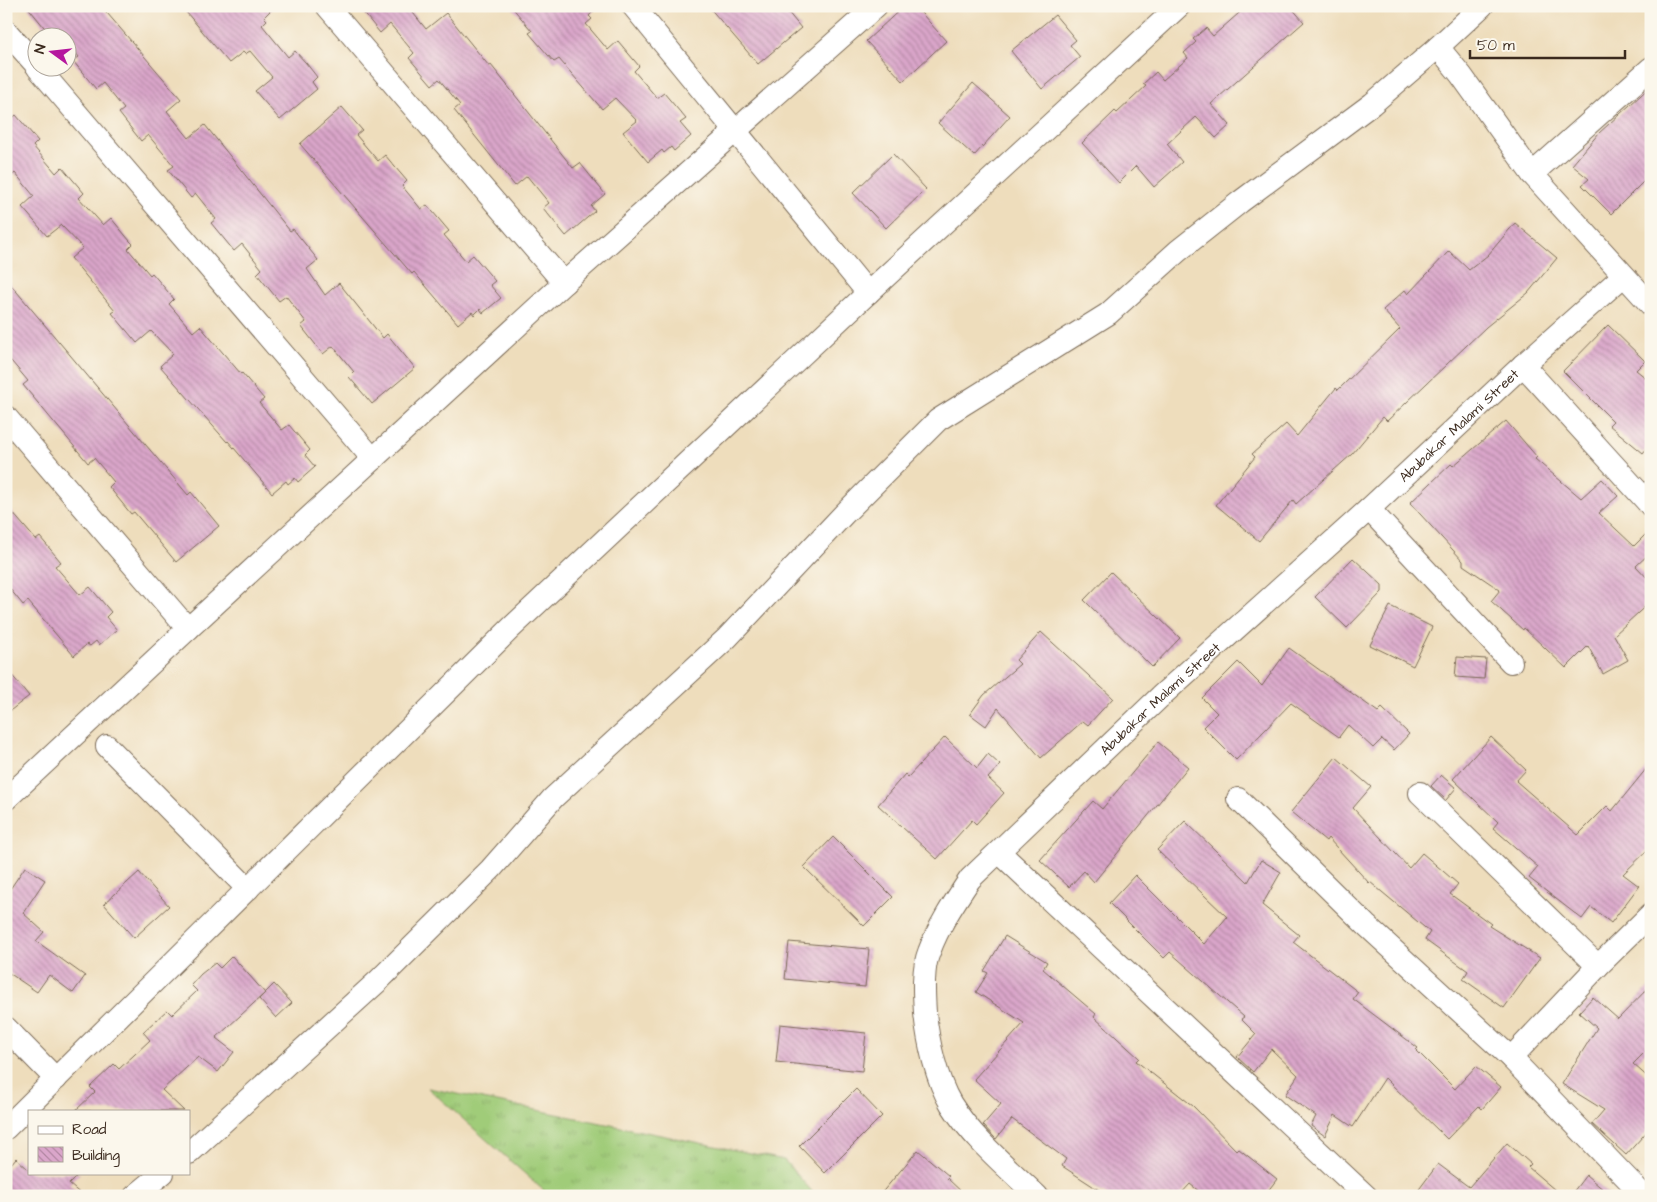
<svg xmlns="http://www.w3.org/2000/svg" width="1657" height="1202" font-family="'Architects Daughter',sans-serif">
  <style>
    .grass { fill: url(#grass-tufts); stroke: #6e7b4c }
    .building { fill: url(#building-back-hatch) }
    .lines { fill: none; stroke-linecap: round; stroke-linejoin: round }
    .minor-casing { stroke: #7a6955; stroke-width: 24 }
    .minor { stroke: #fff; stroke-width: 22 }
    .labels { text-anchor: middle; stroke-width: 4.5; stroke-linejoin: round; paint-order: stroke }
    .street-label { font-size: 14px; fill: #3b2a1e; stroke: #fbf7ec }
  </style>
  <defs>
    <pattern id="grass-tufts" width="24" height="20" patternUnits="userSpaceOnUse" patternTransform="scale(1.25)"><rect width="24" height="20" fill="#a0cc79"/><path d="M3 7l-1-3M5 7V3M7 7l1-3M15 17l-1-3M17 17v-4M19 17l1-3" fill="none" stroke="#8baf68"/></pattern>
    <pattern id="building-back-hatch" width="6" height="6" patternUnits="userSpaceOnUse" patternTransform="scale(1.25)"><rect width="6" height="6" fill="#daa6ca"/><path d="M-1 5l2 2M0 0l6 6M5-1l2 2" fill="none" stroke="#b287a3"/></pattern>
  </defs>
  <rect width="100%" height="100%" fill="#fbf7ec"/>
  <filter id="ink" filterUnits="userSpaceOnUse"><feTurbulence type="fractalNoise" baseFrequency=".02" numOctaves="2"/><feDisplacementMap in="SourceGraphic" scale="10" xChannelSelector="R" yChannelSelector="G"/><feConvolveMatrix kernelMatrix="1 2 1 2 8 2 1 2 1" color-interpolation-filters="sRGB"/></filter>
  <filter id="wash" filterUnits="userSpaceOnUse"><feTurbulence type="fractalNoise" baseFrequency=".0096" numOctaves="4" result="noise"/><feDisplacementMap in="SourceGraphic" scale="20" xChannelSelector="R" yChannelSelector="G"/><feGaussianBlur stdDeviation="1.12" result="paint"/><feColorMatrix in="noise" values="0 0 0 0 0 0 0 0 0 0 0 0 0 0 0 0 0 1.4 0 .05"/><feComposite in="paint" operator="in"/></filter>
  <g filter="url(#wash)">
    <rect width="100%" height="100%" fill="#eeddbc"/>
    <path class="grass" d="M 428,1088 L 784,1160 L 816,1196 L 550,1196 Z"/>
    <g id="blocks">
      <g class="building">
        <path d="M 27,6 L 101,6 L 181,99 L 167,111 L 189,138 L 205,125 L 290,231 L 293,229 L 318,260 L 307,269 L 325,295 L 339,283 L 383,338 L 387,334 L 415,368 L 372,404 L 349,377 L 354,372 L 333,346 L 323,354 L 301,326 L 306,322 L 286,296 L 279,301 L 257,274 L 262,269 L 242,244 L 234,251 L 211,223 L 216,219 L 196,194 L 191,198 L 168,170 L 174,166 L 148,135 L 141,141 L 119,113 L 124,109 L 103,83 L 96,89 L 73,61 L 79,57 L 68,43 L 68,38 L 63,38 L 58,32 L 52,37 Z"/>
        <path d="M 181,6 L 275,6 L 264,17 L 267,20 L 262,25 L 288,57 L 295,51 L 306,63 L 317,77 L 312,82 L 317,89 L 280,120 L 255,91 L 272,77 L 250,51 L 245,54 L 243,52 L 229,63 Z"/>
        <path d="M 358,6 L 412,6 L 409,8 L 426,29 L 446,13 L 489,66 L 491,65 L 573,168 L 580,163 L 605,194 L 591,206 L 595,211 L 566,236 L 543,208 L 549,203 L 527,176 L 515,186 L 454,110 L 460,105 L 439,79 L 432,85 L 409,58 L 414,53 L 390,24 L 380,33 Z"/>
        <path d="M 511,6 L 598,6 L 589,16 L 592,19 L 586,24 L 608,50 L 618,41 L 639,66 L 634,71 L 657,98 L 664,93 L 686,119 L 680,123 L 691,136 L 674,151 L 671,147 L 664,153 L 662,150 L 648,162 L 623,132 L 637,121 L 615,98 L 602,109 L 559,59 L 554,62 L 529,33 L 532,31 Z"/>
        <path d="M 708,6 L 783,6 L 801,28 L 758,64 Z"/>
        <path d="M 904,6 L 915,6 L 946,41 L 903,81 L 866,41 Z"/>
        <path d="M 1247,6 L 1290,6 L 1304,22 L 1211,104 L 1230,125 L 1216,138 L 1196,117 L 1167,144 L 1182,162 L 1154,187 L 1136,166 L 1119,183 L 1082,143 L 1115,111 L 1117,113 L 1146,86 L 1143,84 L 1156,72 L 1163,80 L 1188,58 L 1184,53 L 1196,42 L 1193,39 L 1206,28 L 1213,36 Z"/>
        <path d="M 1055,15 L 1076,40 L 1070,45 L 1080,57 L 1042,89 L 1011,51 Z"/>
        <path d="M 973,83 L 1010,116 L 974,156 L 938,123 Z"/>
        <path d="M 1651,86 L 1651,174 L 1611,214 L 1582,185 L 1589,179 L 1572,165 L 1599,133 Z"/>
        <path d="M 342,107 L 362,130 L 356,135 L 378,161 L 385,155 L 395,167 L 407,181 L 402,186 L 421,209 L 427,205 L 449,231 L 444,235 L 466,261 L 473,255 L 495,281 L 490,285 L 501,298 L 483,313 L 480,309 L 474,315 L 472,312 L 458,324 L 414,272 L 412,274 L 300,144 Z"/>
        <path d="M 16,115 L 38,141 L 33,146 L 56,173 L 62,167 L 84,193 L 79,198 L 103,225 L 111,218 L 130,241 L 133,244 L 128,249 L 150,275 L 152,273 L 174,299 L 169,304 L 193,332 L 200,326 L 241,374 L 242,373 L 264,399 L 259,403 L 282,430 L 289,425 L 310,450 L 305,455 L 315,467 L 298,482 L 295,478 L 288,484 L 286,481 L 272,493 L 228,441 L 227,442 L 160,366 L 173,354 L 151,331 L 137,343 L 112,313 L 115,311 L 71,258 L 83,248 L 61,225 L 47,236 L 22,207 L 34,196 L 15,173 L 6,180 L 6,123 Z"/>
        <path d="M 893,154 L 926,189 L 886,228 L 853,193 Z"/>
        <path d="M 1515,223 L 1557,258 L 1528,293 L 1486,327 L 1387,421 L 1383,417 L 1352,454 L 1296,504 L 1293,500 L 1259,541 L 1216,505 L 1255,457 L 1252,454 L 1286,424 L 1297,436 L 1336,388 L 1338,390 L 1400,329 L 1383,310 L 1405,290 L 1408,294 L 1449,251 L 1469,270 L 1488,255 Z"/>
        <path d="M 6,279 L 188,495 L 191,492 L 219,526 L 176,562 L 134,512 L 131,514 L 109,487 L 114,482 L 94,458 L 88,463 L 23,385 L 28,381 L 6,355 Z"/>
        <path d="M 1608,325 L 1645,361 L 1636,370 L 1651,382 L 1651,443 L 1643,453 L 1609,425 L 1613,421 L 1563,371 Z"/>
        <path d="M 1506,421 L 1537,457 L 1535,459 L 1581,498 L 1602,479 L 1618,496 L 1599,513 L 1634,546 L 1651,529 L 1651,552 L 1636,566 L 1651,582 L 1651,601 L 1614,635 L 1628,660 L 1603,674 L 1588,646 L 1566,668 L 1524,628 L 1523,630 L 1491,601 L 1500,590 L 1463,565 L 1463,561 L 1410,503 L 1451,464 L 1453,466 Z"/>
        <path d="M 6,505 L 36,540 L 40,537 L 61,562 L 55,566 L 80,595 L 90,587 L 111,612 L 106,617 L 117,630 L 99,645 L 96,641 L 90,646 L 87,644 L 74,656 L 28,601 L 23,605 L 6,584 Z"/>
        <path d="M 1353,558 L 1382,585 L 1382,592 L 1347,628 L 1315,597 Z"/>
        <path d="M 1111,572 L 1180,638 L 1152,667 L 1084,600 Z"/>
        <path d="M 1390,606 L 1432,627 L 1413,666 L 1370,645 Z"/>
        <path d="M 1041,632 L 1113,698 L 1088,725 L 1083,721 L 1041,758 L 998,708 L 986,726 L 970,714 L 984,695 L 1020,664 L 1016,660 Z"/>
        <path d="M 1289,648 L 1378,712 L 1382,708 L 1409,734 L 1394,750 L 1382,739 L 1373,748 L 1348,725 L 1339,737 L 1291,703 L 1236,760 L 1203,727 L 1217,713 L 1202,698 L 1238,662 L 1262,686 Z"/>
        <path d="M 1457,657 L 1486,659 L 1484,679 L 1455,677 Z"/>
        <path d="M 6,668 L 29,696 L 6,714 Z"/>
        <path d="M 945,737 L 977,768 L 988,754 L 1000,765 L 988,778 L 1004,793 L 976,824 L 972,820 L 937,859 L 878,805 L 905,774 L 908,777 Z"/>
        <path d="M 1491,737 L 1526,770 L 1516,781 L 1578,835 L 1607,806 L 1612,811 L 1651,763 L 1651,847 L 1623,874 L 1639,886 L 1611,923 L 1591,907 L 1582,919 L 1529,878 L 1538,867 L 1493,828 L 1498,822 L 1453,779 Z"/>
        <path d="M 1158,742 L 1188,767 L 1094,882 L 1084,871 L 1069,887 L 1040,860 L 1093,801 L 1102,809 Z"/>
        <path d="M 1336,757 L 1371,787 L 1353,808 L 1409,868 L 1422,853 L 1458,884 L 1450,894 L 1491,924 L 1489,926 L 1540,958 L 1504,1008 L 1463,979 L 1468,971 L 1425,940 L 1430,932 L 1370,882 L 1369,883 L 1328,838 L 1326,841 L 1291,812 Z"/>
        <path d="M 1441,775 L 1456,788 L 1446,800 L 1431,786 Z"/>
        <path d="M 1185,821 L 1248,882 L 1261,860 L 1281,872 L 1262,905 L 1299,935 L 1293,942 L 1358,992 L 1353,999 L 1418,1048 L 1416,1050 L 1455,1089 L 1476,1066 L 1501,1087 L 1482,1109 L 1479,1106 L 1447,1139 L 1385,1078 L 1353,1127 L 1335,1115 L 1325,1136 L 1311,1126 L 1316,1116 L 1285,1095 L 1298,1075 L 1271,1049 L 1253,1072 L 1237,1057 L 1256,1034 L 1241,1019 L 1244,1017 L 1170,952 L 1164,958 L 1109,903 L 1135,875 L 1204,944 L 1227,917 L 1157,850 Z"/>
        <path d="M 833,837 L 893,897 L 864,926 L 804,867 Z"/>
        <path d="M 25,867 L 45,880 L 23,913 L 44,932 L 36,941 L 85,976 L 73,993 L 49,975 L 37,992 L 6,971 L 6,895 Z"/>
        <path d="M 139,872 L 169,906 L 134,938 L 104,904 Z"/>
        <path d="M 1005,936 L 1047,962 L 1043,969 L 1096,1014 L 1094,1017 L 1139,1058 L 1136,1061 L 1193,1106 L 1237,1151 L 1239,1149 L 1277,1179 L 1264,1196 L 1205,1196 L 1190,1184 L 1179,1196 L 1108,1196 L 1062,1166 L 1066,1159 L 1012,1119 L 996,1139 L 994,1137 L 983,1125 L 1001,1104 L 974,1079 L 1024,1023 L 976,992 L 988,973 L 984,971 Z"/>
        <path d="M 789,942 L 869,949 L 865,987 L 785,979 Z"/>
        <path d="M 232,956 L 265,993 L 216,1038 L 234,1052 L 218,1072 L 198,1057 L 162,1090 L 184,1111 L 75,1111 L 95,1092 L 90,1087 L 114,1064 L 119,1069 L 150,1040 L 143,1032 L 167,1010 L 172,1015 L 197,991 L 191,985 L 201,974 L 215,963 L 220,968 Z"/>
        <path d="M 274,984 L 292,1003 L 276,1018 L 259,999 Z"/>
        <path d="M 1651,985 L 1651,1046 L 1633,1064 L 1651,1080 L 1651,1127 L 1626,1155 L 1592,1124 L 1604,1110 L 1562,1084 L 1597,1028 L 1579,1012 L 1593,997 L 1618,1019 Z"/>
        <path d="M 780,1024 L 866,1033 L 862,1071 L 776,1062 Z"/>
        <path d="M 856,1089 L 882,1116 L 825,1173 L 799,1146 Z"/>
        <path d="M 1507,1143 L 1531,1164 L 1528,1167 L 1562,1196 L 1414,1196 L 1438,1164 L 1469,1187 Z"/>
        <path d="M 918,1150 L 949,1176 L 947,1178 L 966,1196 L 879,1196 Z"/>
        <path d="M 16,1158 L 29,1170 L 29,1173 L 80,1173 L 69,1184 L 83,1196 L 6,1196 L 6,1170 Z"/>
        <path d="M 1586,1175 L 1611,1196 L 1570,1196 Z"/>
      </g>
    </g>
  </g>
  <g filter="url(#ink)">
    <use href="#blocks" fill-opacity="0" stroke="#7a6955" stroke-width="1"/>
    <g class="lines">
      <g class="minor-casing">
        <g id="minor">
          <path d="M 327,6 L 564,283"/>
          <path d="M 633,6 L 868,293"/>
          <path d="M 1482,6 L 1438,47 L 1461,75 L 1532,174 L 1651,305"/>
          <path d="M 6,31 L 38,67"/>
          <path d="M 38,68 L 373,459"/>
          <path d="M 1532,174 L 1651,68"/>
          <path d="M 1523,365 L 1651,506"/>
          <path d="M 6,417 L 188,629"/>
          <path d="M 1369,509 L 1511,662"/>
          <path d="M 107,746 L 248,889"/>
          <path d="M 1420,793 L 1598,966"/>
          <path d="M 6,799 L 188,629 L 564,283 L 876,6"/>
          <path d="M 1238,799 L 1366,925 L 1511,1058 L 1644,1196"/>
          <path d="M 999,852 L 1366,1196"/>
          <path d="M 6,1028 L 56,1079"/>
          <path d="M 1511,1058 L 1598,966 L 1651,914"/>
          <path d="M 6,1128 L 511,628 L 868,293 L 1179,6"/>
          <path d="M 189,1153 L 377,982 L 491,869 L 553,798 L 727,638 L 844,514 L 938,420 L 1108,314 L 1178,251 L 1240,202 L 1372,104 L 1438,47"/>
          <path d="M 135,1196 L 163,1173"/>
          <path id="s1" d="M 1037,1196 C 1007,1167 973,1139 951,1104 C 936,1079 928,1041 925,1013 C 924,995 922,969 929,952 C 939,925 954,903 970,879 L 1162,695 L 1369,509 L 1523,365 L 1623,276"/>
        </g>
      </g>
      <use href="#minor" class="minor"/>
    </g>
  </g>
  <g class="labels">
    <g class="street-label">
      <text dy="5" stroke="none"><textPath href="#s1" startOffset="1034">Abubakar Malami Street</textPath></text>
      <text dy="5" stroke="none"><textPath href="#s1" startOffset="629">Abubakar Malami Street</textPath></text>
    </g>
  </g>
  <rect width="1657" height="1202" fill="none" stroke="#fbf7ec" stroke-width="25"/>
  <rect x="28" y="1110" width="162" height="65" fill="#fbf7ec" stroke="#aea59a"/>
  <rect x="38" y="1126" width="25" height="8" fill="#ffffff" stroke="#aea59a"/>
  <text x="72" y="1134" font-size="15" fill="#3b2a1e">Road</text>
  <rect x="38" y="1147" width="25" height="15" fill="url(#building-back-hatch)" stroke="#aea59a"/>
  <text x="72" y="1160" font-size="15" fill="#3b2a1e">Building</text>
  <g transform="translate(52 52) rotate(285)"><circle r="24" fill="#fbf7ec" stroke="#aea59a"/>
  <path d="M0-4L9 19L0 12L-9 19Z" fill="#b5179e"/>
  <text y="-8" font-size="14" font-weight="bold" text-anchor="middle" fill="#3b2a1e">N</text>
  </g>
  <path d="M1470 50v8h155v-8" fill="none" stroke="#3b2a1e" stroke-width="2.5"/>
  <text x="1477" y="50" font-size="15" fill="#3b2a1e" stroke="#fbf7ec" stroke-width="4" paint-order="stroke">50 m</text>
</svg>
